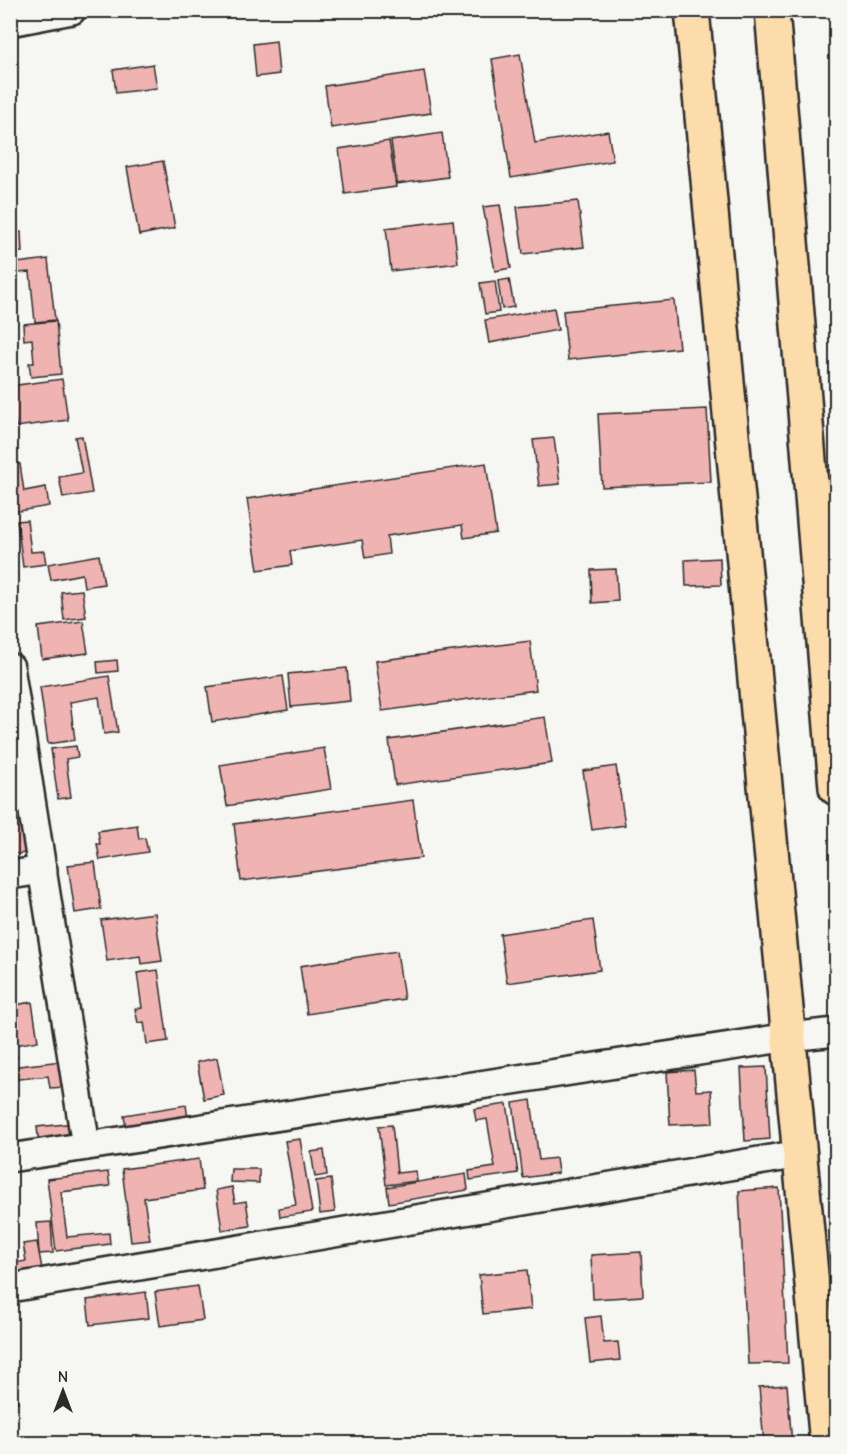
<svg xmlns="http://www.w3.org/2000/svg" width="847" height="1454" font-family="'Comic Neue',sans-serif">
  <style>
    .building { fill: #efb3b1; stroke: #2b2b2b; stroke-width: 1.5 }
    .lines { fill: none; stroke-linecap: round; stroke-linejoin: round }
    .minor-casing { stroke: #2b2b2b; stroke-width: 32 }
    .primary-casing { stroke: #2b2b2b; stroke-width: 38 }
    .minor { stroke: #f6f6f2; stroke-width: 27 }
    .primary { stroke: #fddcac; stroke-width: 33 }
  </style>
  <rect width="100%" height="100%" fill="#f6f6f2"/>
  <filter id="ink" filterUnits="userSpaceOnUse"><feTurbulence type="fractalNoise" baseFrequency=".0167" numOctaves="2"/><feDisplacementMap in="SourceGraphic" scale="12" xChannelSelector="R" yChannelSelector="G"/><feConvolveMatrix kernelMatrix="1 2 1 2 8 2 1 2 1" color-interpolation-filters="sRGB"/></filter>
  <g filter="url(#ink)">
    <g class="building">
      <path d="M 276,41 L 279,74 L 256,77 L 253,44 Z"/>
      <path d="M 520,54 L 535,143 L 608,131 L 613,161 L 511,178 L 492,59 Z"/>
      <path d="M 153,64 L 157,88 L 116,93 L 113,70 Z"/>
      <path d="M 424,71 L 431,113 L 331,128 L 325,86 Z"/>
      <path d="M 442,133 L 448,177 L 397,184 L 391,141 Z"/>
      <path d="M 389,141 L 396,187 L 345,194 L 339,149 Z"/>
      <path d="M 163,161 L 175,228 L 139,235 L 127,167 Z"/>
      <path d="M 578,201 L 584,247 L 523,254 L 517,207 Z"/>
      <path d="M 500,205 L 511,268 L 495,271 L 483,207 Z"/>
      <path d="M 453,220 L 458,263 L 391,271 L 386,228 Z"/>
      <path d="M 21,232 L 22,252 L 10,253 L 10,233 Z"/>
      <path d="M 48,259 L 55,320 L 35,322 L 30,272 L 18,273 L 17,263 Z"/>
      <path d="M 509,279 L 514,307 L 502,309 L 498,281 Z"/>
      <path d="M 495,281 L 499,312 L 485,314 L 480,283 Z"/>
      <path d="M 674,300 L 679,348 L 568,360 L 563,311 Z"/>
      <path d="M 554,308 L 558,330 L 489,343 L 485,320 Z"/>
      <path d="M 56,321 L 61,374 L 31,377 L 29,363 L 34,363 L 32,339 L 24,340 L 23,324 Z"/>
      <path d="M 62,379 L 68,420 L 16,427 L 10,386 Z"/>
      <path d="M 707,409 L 711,482 L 602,487 L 598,414 Z"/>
      <path d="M 82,436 L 92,493 L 63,498 L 59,477 L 82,473 L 75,437 Z"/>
      <path d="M 554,438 L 560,484 L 539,486 L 533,440 Z"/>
      <path d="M 486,463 L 496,533 L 464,538 L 462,525 L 387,536 L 389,554 L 365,558 L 362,540 L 290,551 L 292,565 L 258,570 L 247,499 Z"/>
      <path d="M 20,464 L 24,491 L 46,487 L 49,506 L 14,512 L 10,492 L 10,466 Z"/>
      <path d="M 27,520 L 31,552 L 44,551 L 46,564 L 23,567 L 17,521 Z"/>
      <path d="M 99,555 L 104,584 L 84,587 L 82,574 L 51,580 L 48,564 Z"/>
      <path d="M 720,558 L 721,585 L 686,586 L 685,560 Z"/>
      <path d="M 616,569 L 618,601 L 592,603 L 591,570 Z"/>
      <path d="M 82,590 L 86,617 L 64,620 L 61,592 Z"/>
      <path d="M 83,621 L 88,653 L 42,659 L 38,627 Z"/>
      <path d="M 530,641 L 536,690 L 382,711 L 375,661 Z"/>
      <path d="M 117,660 L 118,671 L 98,673 L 97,662 Z"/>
      <path d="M 347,668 L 350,701 L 291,707 L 288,674 Z"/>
      <path d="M 109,676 L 118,732 L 104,734 L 99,697 L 70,702 L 75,740 L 48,744 L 40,687 Z"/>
      <path d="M 283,676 L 288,710 L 212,722 L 207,687 Z"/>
      <path d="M 545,717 L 552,763 L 395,785 L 389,740 Z"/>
      <path d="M 76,746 L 78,757 L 66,759 L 71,797 L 58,799 L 51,749 Z"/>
      <path d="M 324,748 L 331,789 L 227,806 L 220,765 Z"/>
      <path d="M 10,754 L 18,793 L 10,794 Z"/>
      <path d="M 616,766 L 625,825 L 592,830 L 583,771 Z"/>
      <path d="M 413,800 L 421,858 L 241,881 L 234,824 Z"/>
      <path d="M 23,809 L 28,853 L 14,854 L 10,826 L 10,810 Z"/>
      <path d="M 137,825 L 139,839 L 145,838 L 148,852 L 100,860 L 97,844 L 100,844 L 98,831 Z"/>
      <path d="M 95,862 L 101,909 L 75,913 L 68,865 Z"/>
      <path d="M 155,913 L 162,961 L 141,964 L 140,956 L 107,961 L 101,920 Z"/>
      <path d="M 593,920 L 600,970 L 507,983 L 500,934 Z"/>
      <path d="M 397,951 L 404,999 L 307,1014 L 300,966 Z"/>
      <path d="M 10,970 L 13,970 L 14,982 L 10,983 Z"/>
      <path d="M 158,970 L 168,1041 L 147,1044 L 144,1022 L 138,1023 L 135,1009 L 142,1008 L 137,973 Z"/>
      <path d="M 32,1002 L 38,1041 L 15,1045 L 17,1058 L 10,1059 L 10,1006 Z"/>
      <path d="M 217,1058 L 224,1095 L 204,1099 L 197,1062 Z"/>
      <path d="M 62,1061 L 65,1087 L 50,1088 L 48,1076 L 10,1080 L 10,1067 Z"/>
      <path d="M 766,1067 L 770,1139 L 745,1141 L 741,1068 Z"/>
      <path d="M 694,1070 L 696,1091 L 711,1090 L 713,1123 L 670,1125 L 667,1072 Z"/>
      <path d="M 531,1100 L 539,1160 L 556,1158 L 558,1173 L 523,1178 L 513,1103 Z"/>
      <path d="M 507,1104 L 518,1173 L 470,1180 L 469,1171 L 495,1167 L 487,1119 L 476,1121 L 474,1109 Z"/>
      <path d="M 186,1105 L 189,1125 L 127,1135 L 124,1115 Z"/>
      <path d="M 75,1123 L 77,1141 L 39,1145 L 37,1127 Z"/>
      <path d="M 392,1125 L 397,1173 L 416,1171 L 417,1181 L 386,1185 L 379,1126 Z"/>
      <path d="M 300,1139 L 312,1212 L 280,1217 L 279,1208 L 296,1205 L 285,1141 Z"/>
      <path d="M 324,1150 L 327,1175 L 315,1177 L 311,1152 Z"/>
      <path d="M 199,1159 L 203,1190 L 144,1198 L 150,1240 L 131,1242 L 122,1169 Z"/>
      <path d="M 231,1169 L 259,1169 L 259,1183 L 230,1182 Z"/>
      <path d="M 108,1172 L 110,1186 L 61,1192 L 67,1237 L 109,1233 L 110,1244 L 56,1251 L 47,1179 Z"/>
      <path d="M 466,1174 L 468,1190 L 389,1203 L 387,1187 Z"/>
      <path d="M 331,1179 L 335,1212 L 320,1214 L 316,1181 Z"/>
      <path d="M 232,1187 L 235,1203 L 246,1201 L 250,1226 L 222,1230 L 216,1190 Z"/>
      <path d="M 779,1188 L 788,1363 L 748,1364 L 739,1191 Z"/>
      <path d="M 51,1222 L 53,1253 L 39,1254 L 37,1223 Z"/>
      <path d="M 37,1242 L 42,1269 L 10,1274 L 10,1264 L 26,1261 L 23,1244 Z"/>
      <path d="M 641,1252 L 643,1296 L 593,1299 L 591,1255 Z"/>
      <path d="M 527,1270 L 531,1309 L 483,1314 L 479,1275 Z"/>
      <path d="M 198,1286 L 203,1320 L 160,1326 L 155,1292 Z"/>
      <path d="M 146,1292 L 149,1318 L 90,1325 L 87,1300 Z"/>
      <path d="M 601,1316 L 604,1343 L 618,1342 L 620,1360 L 590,1363 L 585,1318 Z"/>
      <path d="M 10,1351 L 18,1402 L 10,1403 Z"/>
      <path d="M 787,1385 L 792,1444 L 764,1444 L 759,1387 Z"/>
      <rect x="10" y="1437" width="6" height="7"/>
    </g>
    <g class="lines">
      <g class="minor-casing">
        <g id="minor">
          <path d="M 10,22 L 72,10"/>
          <path d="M 10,667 L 86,1146"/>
          <path d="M 10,875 L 43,870"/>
          <path d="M 10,1158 L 789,1037 L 836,1032"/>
          <path d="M 10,1288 L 800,1154"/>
        </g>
      </g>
      <g class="primary-casing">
        <g id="primary">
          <path d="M 692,10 L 827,1444"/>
          <path d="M 772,10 L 836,788"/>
        </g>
      </g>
      <use href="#minor" class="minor"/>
      <use href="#primary" class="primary"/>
    </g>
  </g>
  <rect width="847" height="1454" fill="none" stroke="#f6f6f2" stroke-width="36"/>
  <rect x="18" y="18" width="811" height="1418" fill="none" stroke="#2b2b2b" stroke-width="2" filter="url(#ink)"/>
  <g transform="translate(63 1391)" stroke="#f6f6f2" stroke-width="4.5" paint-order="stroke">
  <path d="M0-4.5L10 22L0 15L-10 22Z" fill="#2b2b2b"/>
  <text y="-9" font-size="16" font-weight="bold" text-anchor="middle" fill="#2b2b2b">N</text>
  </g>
</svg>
